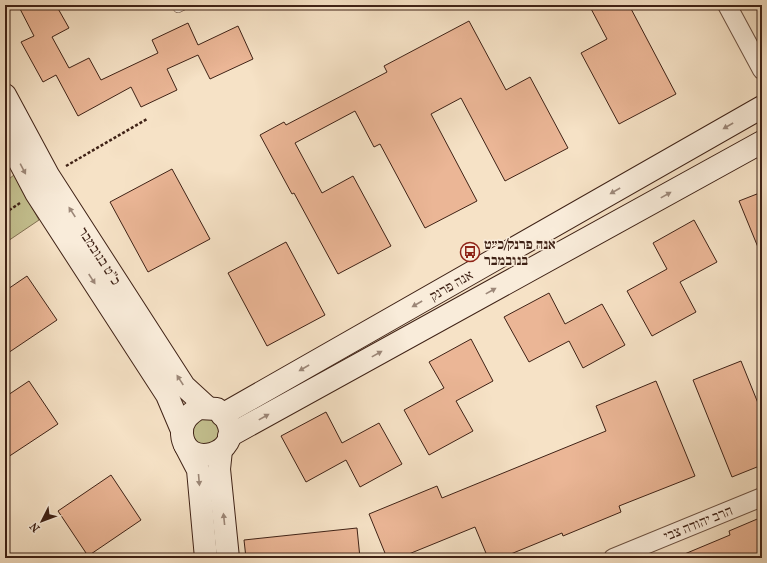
<svg xmlns="http://www.w3.org/2000/svg" width="767" height="563" font-family="'IM FELL French Canon','Frank Ruhl Libre',serif">
  <style>
    .green { fill: #c4c190; stroke: #827253 }
    .building { fill: #ebb696; stroke: #3f2216 }
    .lines { fill: none; stroke-linecap: round; stroke-linejoin: round }
    .lane-casing { stroke: #6d5242; stroke-width: 10 }
    .street-casing { stroke: #6d5242; stroke-width: 20 }
    .secondary-casing { stroke: #3f2216; stroke-width: 24 }
    .path { stroke: #3f2216; stroke-width: 2.5; stroke-dasharray: 3 2; stroke-linecap: butt }
    .lane { stroke: #f9ecda; stroke-width: 9 }
    .street { stroke: #f9ecda; stroke-width: 18 }
    .secondary { stroke: #f9ecda; stroke-width: 22 }
    .oneway { fill: #9c8778 }
    .labels { text-anchor: middle; stroke-width: 3; stroke-linejoin: round; paint-order: stroke }
    .poi-label { font-size: 14px; font-weight: bold; fill: #3f2216; stroke: #f9ecda; text-anchor: start }
    .street-label { font-size: 14px; fill: #3f2216; stroke: #f9ecda }
  </style>
  <rect width="100%" height="100%" fill="#f6e2c6"/>
  <filter id="stains"><feTurbulence type="fractalNoise" baseFrequency=".005" numOctaves="4"/><feColorMatrix values="0 0 0 0 .2 0 0 0 0 .09 0 0 0 0 .02 0 0 0 .5 -.17"/></filter>
  <radialGradient id="worn" r=".72"><stop offset=".6" stop-color="#630" stop-opacity="0"/><stop offset="1" stop-color="#630" stop-opacity=".3"/></radialGradient>
  <g class="green">
    <path d="M 14,175 L 39,220 L 5,243 L 5,182 Z"/>
    <path d="M 206,413 L 222,429 L 215,444 L 197,446 L 189,425 Z"/>
  </g>
  <g class="building">
    <path d="M 18,5 L 56,5 L 69,28 L 52,37 L 69,68 L 89,58 L 101,80 L 158,53 L 152,40 L 188,23 L 198,45 L 238,26 L 253,59 L 210,79 L 198,55 L 167,69 L 177,90 L 141,107 L 131,87 L 78,116 L 56,75 L 43,82 L 21,42 L 34,36 Z"/>
    <path d="M 589,5 L 629,5 L 676,94 L 619,124 L 581,53 L 607,39 Z"/>
    <path d="M 469,21 L 506,90 L 530,77 L 568,148 L 505,181 L 461,98 L 431,114 L 477,201 L 425,228 L 380,144 L 374,147 L 355,111 L 295,143 L 322,193 L 353,176 L 391,246 L 338,274 L 294,193 L 292,194 L 260,135 L 284,122 L 286,125 L 387,72 L 384,66 Z"/>
    <path d="M 172,169 L 210,239 L 148,272 L 110,202 Z"/>
    <path d="M 762,192 L 762,257 L 739,201 Z"/>
    <path d="M 694,220 L 717,262 L 680,282 L 696,312 L 652,336 L 627,291 L 667,269 L 653,243 Z"/>
    <path d="M 286,242 L 325,315 L 267,346 L 228,273 Z"/>
    <path d="M 27,276 L 57,320 L 5,355 L 5,291 Z"/>
    <path d="M 549,293 L 565,324 L 602,304 L 625,345 L 583,368 L 569,341 L 529,362 L 504,317 Z"/>
    <path d="M 471,339 L 493,381 L 456,401 L 473,431 L 429,455 L 404,410 L 444,388 L 429,362 Z"/>
    <path d="M 741,361 L 762,413 L 762,465 L 732,477 L 693,380 Z"/>
    <path d="M 29,381 L 58,424 L 5,459 L 5,397 Z"/>
    <path d="M 656,381 L 695,476 L 619,506 L 621,512 L 563,536 L 562,533 L 501,558 L 488,558 L 475,527 L 399,558 L 387,558 L 369,514 L 437,486 L 442,498 L 606,431 L 596,406 Z"/>
    <path d="M 326,412 L 342,443 L 379,423 L 402,464 L 360,487 L 346,460 L 306,482 L 281,436 Z"/>
    <path d="M 111,475 L 141,520 L 88,556 L 58,511 Z"/>
    <path d="M 762,517 L 762,558 L 675,558 L 730,535 L 729,531 Z"/>
    <path d="M 357,528 L 360,558 L 246,558 L 244,540 Z"/>
  </g>
  <g class="lines">
    <g class="lane-casing">
      <path id="lane" d="M 177,5 L 178,8 L 184,5"/>
    </g>
    <g class="street-casing">
      <g id="street">
        <path d="M 727,5 L 762,70"/>
        <path d="M 613,558 L 762,497"/>
      </g>
    </g>
    <g class="secondary-casing">
      <g id="secondary">
        <path d="M 5,95 L 48,175 L 184,386 L 208,408"/>
        <path d="M 5,134 L 36,193 L 167,395 L 181,428"/>
        <path d="M 199,408 L 217,409 C 220,412 225,416 227,421 C 244,454 185,471 182,434 C 181,421 189,414 199,408 Z"/>
        <path d="M 222,415 L 762,107"/>
        <path d="M 229,436 L 762,142"/>
        <path d="M 185,445 L 198,470 L 206,558"/>
        <path d="M 221,450 L 219,469 L 228,558"/>
      </g>
    </g>
    <g class="path">
      <path d="M 66,166 L 147,119"/>
      <path d="M 5,213 L 20,203"/>
    </g>
    <use href="#lane" class="lane"/>
    <use href="#street" class="street"/>
    <use href="#secondary" class="secondary"/>
  </g>
  <defs><path id="oneway-solid" d="M-6-.8H1V-3.2L6.5 0L1 3.2V.8H-6Z"/></defs>
  <g class="oneway">
    <use href="#oneway-solid" transform="translate(728 126) rotate(150)"/>
    <use href="#oneway-solid" transform="translate(23 169) rotate(62)"/>
    <use href="#oneway-solid" transform="translate(615 191) rotate(150)"/>
    <use href="#oneway-solid" transform="translate(666 195) rotate(-29)"/>
    <use href="#oneway-solid" transform="translate(72 212) rotate(-123)"/>
    <use href="#oneway-solid" transform="translate(92 279) rotate(57)"/>
    <use href="#oneway-solid" transform="translate(491 291) rotate(-29)"/>
    <use href="#oneway-solid" transform="translate(417 304) rotate(150)"/>
    <use href="#oneway-solid" transform="translate(377 354) rotate(-29)"/>
    <use href="#oneway-solid" transform="translate(304 368) rotate(150)"/>
    <use href="#oneway-solid" transform="translate(180 380) rotate(-123)"/>
    <use href="#oneway-solid" transform="translate(264 417) rotate(-29)"/>
    <use href="#oneway-solid" transform="translate(199 480) rotate(85)"/>
    <use href="#oneway-solid" transform="translate(224 519) rotate(-96)"/>
  </g>
  <defs>
    <g id="bus-ring" transform="scale(1)"><circle r="9.5" fill="#f9ecda" stroke="#8f2418" stroke-width="1.5"/><path d="M-5-6H5V4H4V6H2V4H-2V6H-4V4H-5ZM-3.5-4V0h7V-4ZM-3.5 1.2v1.5H-2V1.2ZM2 1.2v1.5H3.5V1.2Z" fill="#8f2418"/></g>
  </defs>
  <g fill-rule="evenodd">
    <use href="#bus-ring" x="470" y="252"/>
  </g>
  <g class="labels">
    <g class="poi-label">
      <text x="484" y="249">אנה פרנק/כ״ט<tspan x="484" dy="16">בנובמבר</tspan></text>
    </g>
    <g class="street-label">
      <text transform="translate(100 256) rotate(57)" y="5">כ"ט בנובמבר</text>
      <text transform="translate(451 285) rotate(-30)" y="5">אנה פרנק</text>
      <text transform="translate(698 523) rotate(-22)" y="5">הרב יהודה צבי</text>
    </g>
  </g>
  <rect width="767" height="563" fill="none" stroke="#f6e2c6" stroke-width="20"/>
  <rect x="6" y="6" width="755" height="551" fill="none" stroke="#3f2216" stroke-width="2"/>
  <rect x="10" y="10" width="747" height="543" fill="none" stroke="#3f2216"/>
  <g transform="translate(42 521) rotate(228)" stroke="#f9ecda" stroke-width="3" paint-order="stroke">
  <path d="M0-3L7 15L0 10L-7 15Z" fill="#3f2216"/>
  <text y="-6" font-size="11" font-weight="bold" text-anchor="middle" fill="#3f2216">N</text>
  </g>
  <rect width="100%" height="100%" filter="url(#stains)"/>
  <rect width="100%" height="100%" fill="url(#worn)"/>
</svg>
